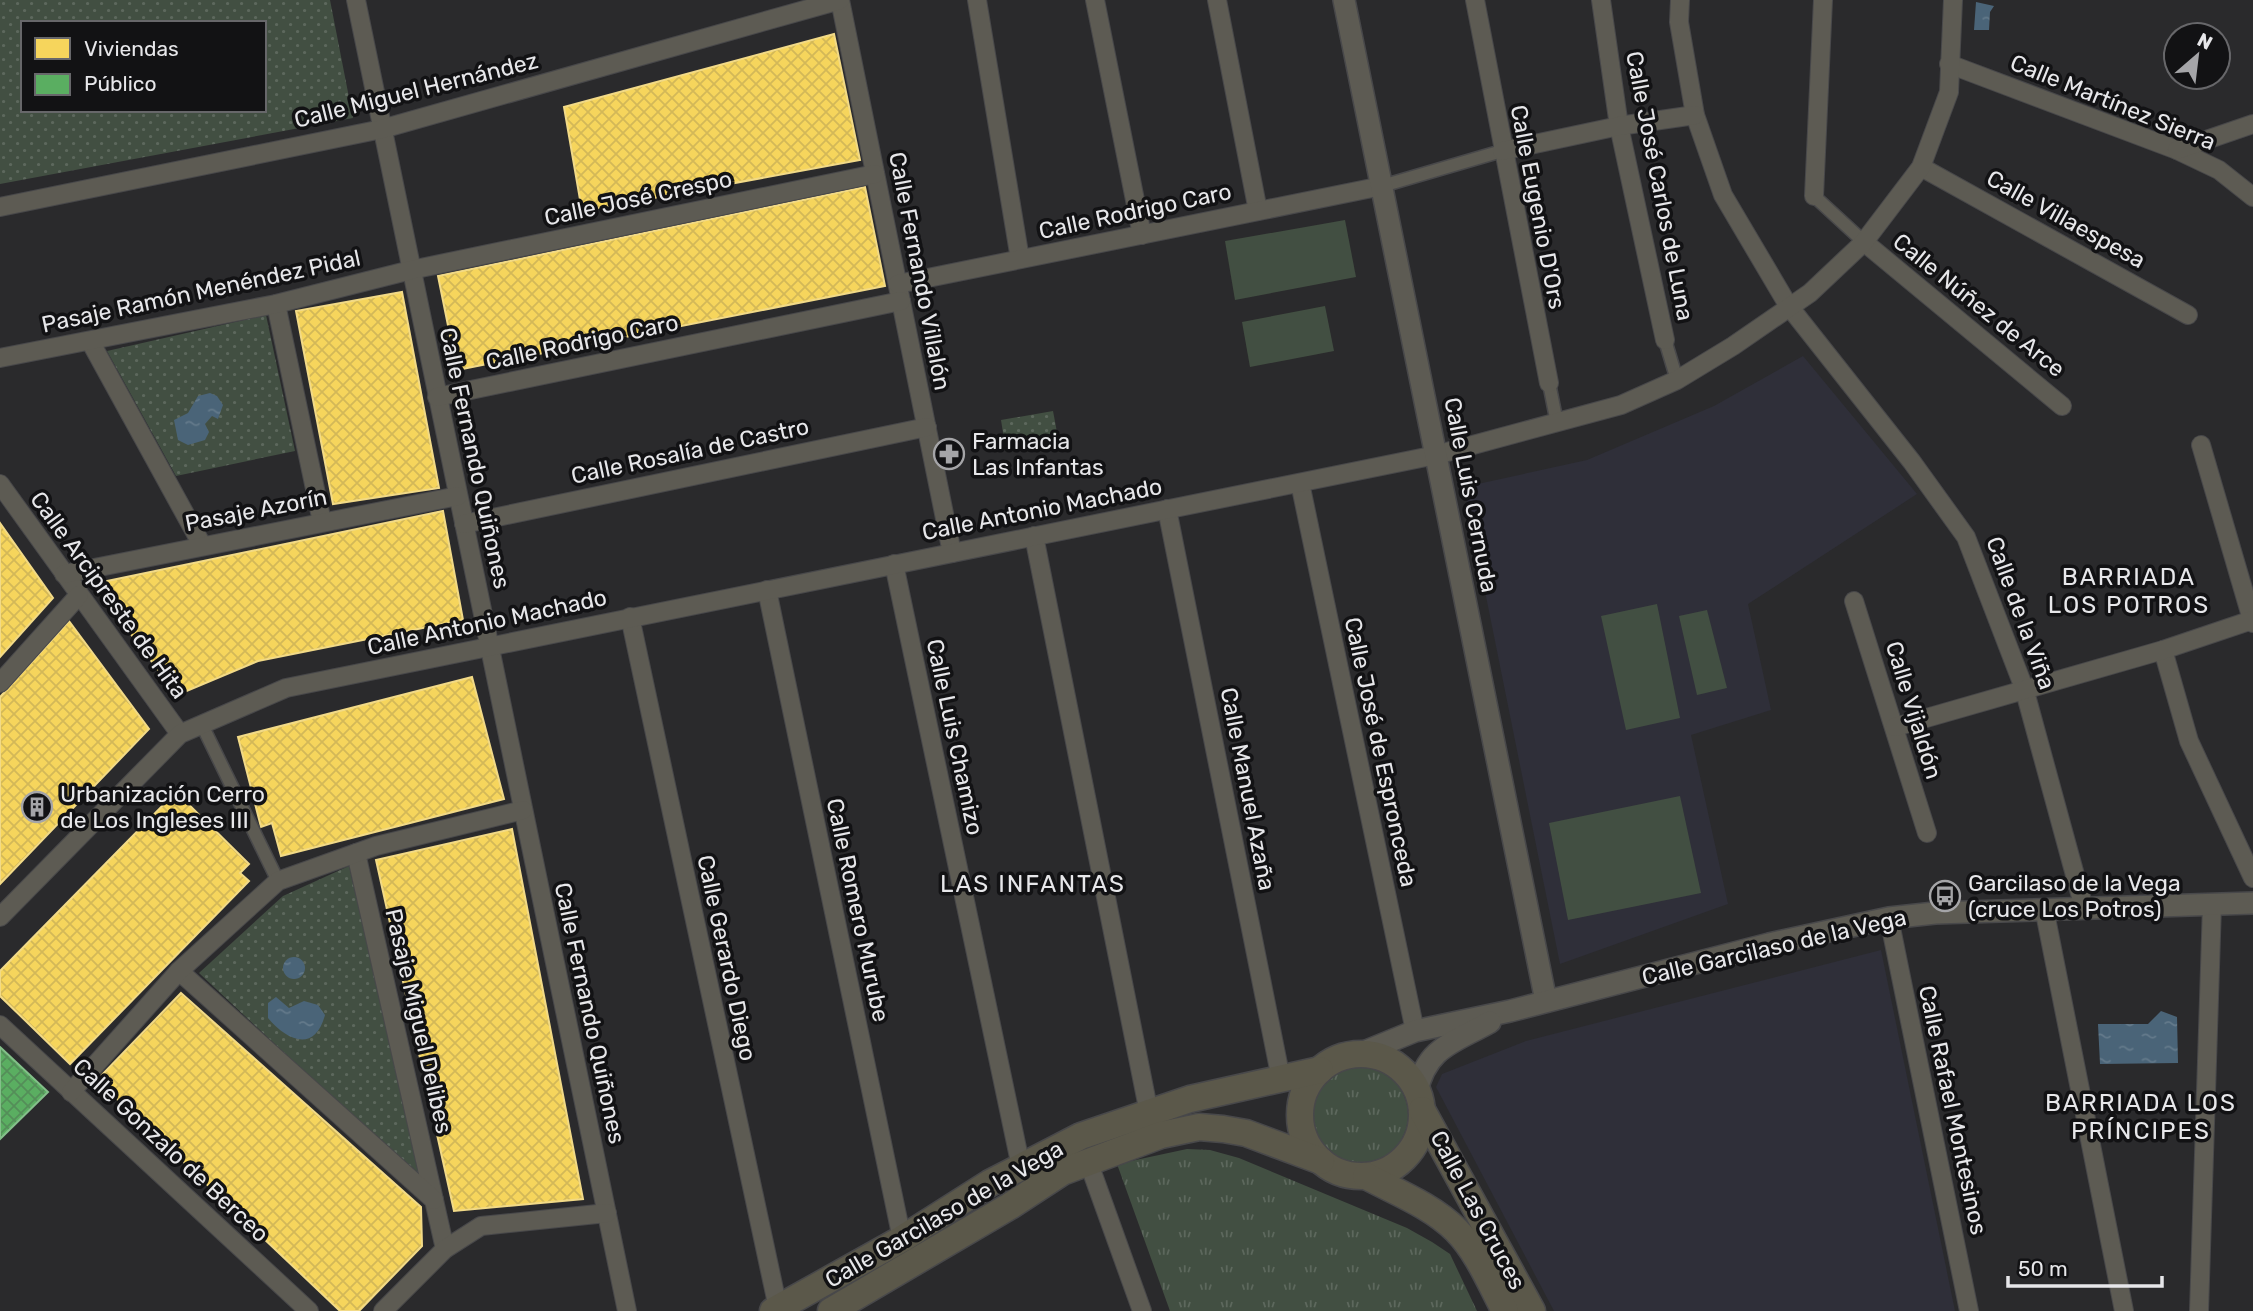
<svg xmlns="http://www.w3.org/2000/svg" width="2253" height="1311" font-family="Rubik,sans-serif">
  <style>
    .built { fill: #2f2f39 }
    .grass { fill: url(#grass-tufts) }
    .park { fill: url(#park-dots); fill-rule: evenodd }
    .pitch { fill: #424f42 }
    .water { fill: url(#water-ripples) }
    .homes { fill: url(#homes-cross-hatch); stroke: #f2da87; stroke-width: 2 }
    .public { fill: url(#public-cross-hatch); stroke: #84bf8a; stroke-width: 2 }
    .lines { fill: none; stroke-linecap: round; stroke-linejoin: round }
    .pedestrian-casing { stroke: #48484a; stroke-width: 15 }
    .minor-casing { stroke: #48484a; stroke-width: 20 }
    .tertiary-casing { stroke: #48484a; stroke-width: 24 }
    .primary-casing { stroke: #48484a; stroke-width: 29 }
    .pedestrian { stroke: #5d5b53; stroke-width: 12 }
    .minor { stroke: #5d5b53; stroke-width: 18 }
    .tertiary { stroke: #5d5b53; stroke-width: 21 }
    .primary { stroke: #5b584a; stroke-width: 26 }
    .labels { text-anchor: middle; stroke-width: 7; stroke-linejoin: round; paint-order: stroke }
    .street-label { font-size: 23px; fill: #e7e7ea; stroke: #121214 }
    .poi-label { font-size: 23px; fill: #e7e7ea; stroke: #121214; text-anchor: start }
    .neighbourhood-label { font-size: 24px; letter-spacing: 2px; fill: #e7e7ea; stroke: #121214 }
  </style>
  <defs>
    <pattern id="grass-tufts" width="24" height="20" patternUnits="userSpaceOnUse" patternTransform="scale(1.75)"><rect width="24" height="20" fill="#424f42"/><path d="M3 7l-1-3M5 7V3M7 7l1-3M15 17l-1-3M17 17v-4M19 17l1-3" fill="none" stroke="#5d685d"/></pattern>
    <pattern id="park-dots" width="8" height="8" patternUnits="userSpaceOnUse" patternTransform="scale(1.75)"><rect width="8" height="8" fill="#424f42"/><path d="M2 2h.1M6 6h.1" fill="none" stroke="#5d685d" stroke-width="1.8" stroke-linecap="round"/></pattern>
    <pattern id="water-ripples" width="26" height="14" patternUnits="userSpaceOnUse" patternTransform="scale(1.75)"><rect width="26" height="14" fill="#4a6478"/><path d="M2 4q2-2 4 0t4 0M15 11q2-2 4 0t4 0" fill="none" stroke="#647a8b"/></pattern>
    <pattern id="homes-cross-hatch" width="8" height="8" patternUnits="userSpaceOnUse" patternTransform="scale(1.75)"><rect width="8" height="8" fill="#f6d55c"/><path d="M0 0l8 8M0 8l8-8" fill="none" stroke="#d3b858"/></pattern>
    <pattern id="public-cross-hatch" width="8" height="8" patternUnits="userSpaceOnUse" patternTransform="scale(1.75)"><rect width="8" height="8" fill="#5aae61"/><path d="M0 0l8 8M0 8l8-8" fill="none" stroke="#548e59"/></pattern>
  </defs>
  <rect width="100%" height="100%" fill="#2a2a2c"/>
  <g class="built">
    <path d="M 1803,356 L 1917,494 L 1748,604 L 1771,710 L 1691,735 L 1728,904 L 1560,964 L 1464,487 L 1587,460 L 1714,406 Z"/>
    <path d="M 1881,950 L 1955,1311 L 1554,1311 L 1436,1087 L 1442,1074 L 1526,1041 Z"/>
  </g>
  <g class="grass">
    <circle cx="1360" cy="1115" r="48"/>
    <path d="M 1187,1149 L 1210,1150 L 1239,1158 L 1407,1228 L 1432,1242 L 1450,1254 L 1477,1311 L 1170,1311 L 1117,1164 Z"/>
  </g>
  <g class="park">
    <path d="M 0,0 L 330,0 L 353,118 L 0,184 ZM 23,23 L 264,23 L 264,110 L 23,110 Z"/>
    <path d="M 266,315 L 295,451 L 176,476 L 107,351 Z"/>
    <path d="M 1053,411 L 1059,443 L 1006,452 L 1001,420 Z"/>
    <path d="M 349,866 L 424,1184 L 199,973 L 283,896 Z"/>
  </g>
  <g class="pitch">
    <path d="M 1345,220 L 1356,277 L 1235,300 L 1225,241 Z"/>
    <path d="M 1325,306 L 1334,351 L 1250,367 L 1242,322 Z"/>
    <path d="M 1657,604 L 1680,718 L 1626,730 L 1601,616 Z"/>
    <path d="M 1707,610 L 1727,688 L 1697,695 L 1679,616 Z"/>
    <path d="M 1680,796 L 1701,893 L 1568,920 L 1549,823 Z"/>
  </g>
  <g class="water">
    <path d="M 1976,2 L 1994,6 L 1990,12 L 1989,30 L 1974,30 Z"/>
    <path d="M 210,393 L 217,396 L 223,405 L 218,419 L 212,416 L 205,424 L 209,432 L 205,440 L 188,445 L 178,440 L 174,420 L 188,413 L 198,396 Z"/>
    <circle cx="294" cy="968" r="11"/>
    <path d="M 276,997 L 289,1008 L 304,1001 L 318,1005 L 325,1015 C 315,1053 287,1041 268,1018 L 268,1003 Z"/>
    <path d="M 2161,1011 L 2177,1017 L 2178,1063 L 2100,1064 L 2098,1024 L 2148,1024 Z"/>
  </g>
  <g class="homes">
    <path d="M 834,34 L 860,160 L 582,211 L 564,107 Z"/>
    <path d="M 865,187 L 885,286 L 457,370 L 438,276 Z"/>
    <path d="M 402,292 L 439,488 L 333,504 L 296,311 Z"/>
    <path d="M 443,511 L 463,620 L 258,661 L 177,695 L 93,584 Z"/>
    <path d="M 0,523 L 53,598 L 0,657 Z"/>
    <path d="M 69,621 L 149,729 L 0,884 L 0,697 Z"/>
    <path d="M 472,677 L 504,799 L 281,856 L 272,823 L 261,827 L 238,737 Z"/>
    <path d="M 176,792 L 249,864 L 240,873 L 249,881 L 70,1064 L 0,996 L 0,971 Z"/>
    <path d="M 512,829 L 583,1199 L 454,1211 L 376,860 Z"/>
    <path d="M 181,993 L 421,1207 L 422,1246 L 359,1311 L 340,1311 L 97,1080 Z"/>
  </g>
  <path class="public" d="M 0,1047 L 48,1092 L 0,1139 Z"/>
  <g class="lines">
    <g class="pedestrian-casing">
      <g id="pedestrian">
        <path d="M 1382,186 L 1502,151"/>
        <path d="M 1814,196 L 1864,242"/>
        <path d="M 1665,340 L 1677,380"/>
        <path d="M 1549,383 L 1557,423"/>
        <path d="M 202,725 L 278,881"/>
      </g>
    </g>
    <g class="minor-casing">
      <g id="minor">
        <path d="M 356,0 L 627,1311"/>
        <path d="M 840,0 L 952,553"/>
        <path d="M 977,0 L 1020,259"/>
        <path d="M 1095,0 L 1142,235"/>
        <path d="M 1217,0 L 1258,211"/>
        <path d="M 1475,0 L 1549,383"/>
        <path d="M 1601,0 L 1619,126 L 1665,340"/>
        <path d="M 1680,0 L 1679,22 L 1695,115 L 1723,195 L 1788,305 L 1912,462 L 1966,537 L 2024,688 L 2084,908"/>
        <path d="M 1949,64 L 2177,150 L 2219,170 L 2253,197"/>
        <path d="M 2177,150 L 2253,124"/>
        <path d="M 1502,151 L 1619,126 L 1695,115"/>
        <path d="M 1921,167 L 2188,315"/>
        <path d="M 1814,196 L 1823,0"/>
        <path d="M 0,207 L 382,129 L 840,0"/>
        <path d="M 1864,242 L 2062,406"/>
        <path d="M 898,284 L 1382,186"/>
        <path d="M 276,304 L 322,522"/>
        <path d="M 90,341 L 202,545"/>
        <path d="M 0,358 L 276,304 L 411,270 L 875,174"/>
        <path d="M 437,397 L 901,301"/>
        <path d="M 2201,445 L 2253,623"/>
        <path d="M 1300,483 L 1415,1031"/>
        <path d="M 0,484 L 180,734"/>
        <path d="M 1167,509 L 1281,1079"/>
        <path d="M 464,524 L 927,427"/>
        <path d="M 1034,536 L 1149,1113"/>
        <path d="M 894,564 L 1021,1167"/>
        <path d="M 64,574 L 458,496"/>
        <path d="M 767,590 L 902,1239"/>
        <path d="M 1854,601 L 1927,833"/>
        <path d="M 630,617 L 778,1308"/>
        <path d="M 2163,650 L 2189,741 L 2253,878"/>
        <path d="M 0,683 L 79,595"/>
        <path d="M 1895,727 L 2163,650 L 2252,620"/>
        <path d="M 356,853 L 445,1249"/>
        <path d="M 2044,908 L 2124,1311"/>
        <path d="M 0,917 L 180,734 L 286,688 L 1436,455 L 1621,405 L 1677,380 L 1733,346 L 1810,293 L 1864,242 L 1921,167 L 1949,92 L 1953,0"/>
        <path d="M 1889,918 L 1969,1311"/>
        <path d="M 179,971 L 434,1200"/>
        <path d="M 0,1025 L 309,1311"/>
        <path d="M 71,1092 L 179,971 L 278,881 L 376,846 L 523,810"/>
        <path d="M 1088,1161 L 1142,1311"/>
        <path d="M 383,1311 L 445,1249 L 481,1226 L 607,1213"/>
        <path d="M 2199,1311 L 2212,905"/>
      </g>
    </g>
    <g class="tertiary-casing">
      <g id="tertiary">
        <path d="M 1344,0 L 1546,1001"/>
        <path d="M 1359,1054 L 1415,1031 L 1510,1011 L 1769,944 L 1889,918 L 1935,913 L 2253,903"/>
        <path d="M 1417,1091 C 1427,1047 1453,1043 1490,1022"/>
      </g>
    </g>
    <g class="primary-casing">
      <g id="primary">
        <circle cx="1361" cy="1115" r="61"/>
        <path d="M 1422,1110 L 1532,1311"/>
        <path d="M 1366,1176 C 1396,1192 1432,1206 1456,1230 C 1478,1252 1491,1285 1505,1311"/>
        <path d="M 773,1311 L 902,1239 L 990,1183 L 1081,1136 L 1190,1099 L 1320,1070"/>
        <path d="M 831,1311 L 1010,1206 L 1062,1172 L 1161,1135 L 1199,1127 L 1223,1129 L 1246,1133 L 1321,1161"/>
      </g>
    </g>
    <use href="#pedestrian" class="pedestrian"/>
    <use href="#minor" class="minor"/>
    <use href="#tertiary" class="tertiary"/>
    <use href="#primary" class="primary"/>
  </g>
  <defs>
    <g id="pharmacy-ring" transform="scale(1.575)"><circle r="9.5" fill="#121214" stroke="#a5a5a8" stroke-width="1.5"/><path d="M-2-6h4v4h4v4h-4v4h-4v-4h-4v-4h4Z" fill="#a5a5a8"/></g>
    <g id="building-ring" transform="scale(1.575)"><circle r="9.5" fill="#121214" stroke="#a5a5a8" stroke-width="1.5"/><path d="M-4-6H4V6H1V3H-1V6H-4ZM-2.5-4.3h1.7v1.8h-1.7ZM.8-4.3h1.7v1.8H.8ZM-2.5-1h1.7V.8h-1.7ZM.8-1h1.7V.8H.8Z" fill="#a5a5a8"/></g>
    <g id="bus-ring" transform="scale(1.575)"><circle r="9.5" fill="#121214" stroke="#a5a5a8" stroke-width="1.5"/><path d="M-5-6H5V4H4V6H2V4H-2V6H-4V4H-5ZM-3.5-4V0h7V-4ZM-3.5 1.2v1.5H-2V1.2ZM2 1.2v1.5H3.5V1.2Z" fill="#a5a5a8"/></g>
  </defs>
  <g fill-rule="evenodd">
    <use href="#pharmacy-ring" x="949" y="454"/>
    <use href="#building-ring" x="37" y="807"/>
    <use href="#bus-ring" x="1945" y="896"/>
  </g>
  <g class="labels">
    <g class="street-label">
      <text transform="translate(416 90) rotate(-14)" y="8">Calle Miguel Hernández</text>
      <text transform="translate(2113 102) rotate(22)" y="8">Calle Martínez Sierra</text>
      <text transform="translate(1660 186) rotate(79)" y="8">Calle José Carlos de Luna</text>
      <text transform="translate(638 198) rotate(-12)" y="8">Calle José Crespo</text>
      <text transform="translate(1538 207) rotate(79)" y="8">Calle Eugenio D'Ors</text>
      <text transform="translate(1135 211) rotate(-12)" y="8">Calle Rodrigo Caro</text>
      <text transform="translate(2066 219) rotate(29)" y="8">Calle Villaespesa</text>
      <text transform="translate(920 271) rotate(79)" y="8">Calle Fernando Villalón</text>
      <text transform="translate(201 291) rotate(-12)" y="8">Pasaje Ramón Menéndez Pidal</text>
      <text transform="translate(1979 305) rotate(39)" y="8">Calle Núñez de Arce</text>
      <text transform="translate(582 342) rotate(-12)" y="8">Calle Rodrigo Caro</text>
      <text transform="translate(690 451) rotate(-12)" y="8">Calle Rosalía de Castro</text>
      <text transform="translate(475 458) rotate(78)" y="8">Calle Fernando Quiñones</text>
      <text transform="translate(1471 495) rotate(79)" y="8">Calle Luis Cernuda</text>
      <text transform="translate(1042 509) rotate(-11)" y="8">Calle Antonio Machado</text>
      <text transform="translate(256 510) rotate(-11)" y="8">Pasaje Azorín</text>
      <text transform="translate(109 595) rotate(54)" y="8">Calle Arcipreste de Hita</text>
      <text transform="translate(2021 613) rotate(70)" y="8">Calle de la Viña</text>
      <text transform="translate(487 622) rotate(-12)" y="8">Calle Antonio Machado</text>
      <text transform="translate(1914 710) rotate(73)" y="8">Calle Vijaldón</text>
      <text transform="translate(955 737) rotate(78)" y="8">Calle Luis Chamizo</text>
      <text transform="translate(1381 752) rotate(78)" y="8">Calle José de Espronceda</text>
      <text transform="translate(1248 789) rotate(79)" y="8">Calle Manuel Azaña</text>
      <text transform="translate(858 910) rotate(78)" y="8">Calle Romero Murube</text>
      <text transform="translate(1774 947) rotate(-13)" y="8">Calle Garcilaso de la Vega</text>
      <text transform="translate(727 958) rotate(78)" y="8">Calle Gerardo Diego</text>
      <text transform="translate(590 1013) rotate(78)" y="8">Calle Fernando Quiñones</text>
      <text transform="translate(419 1021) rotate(77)" y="8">Pasaje Miguel Delibes</text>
      <text transform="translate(1953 1110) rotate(78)" y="8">Calle Rafael Montesinos</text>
      <text transform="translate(171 1150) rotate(43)" y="8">Calle Gonzalo de Berceo</text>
      <text transform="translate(1478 1210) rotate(62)" y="8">Calle Las Cruces</text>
      <text transform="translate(944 1214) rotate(-30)" y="8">Calle Garcilaso de la Vega</text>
    </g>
    <g class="poi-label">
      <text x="972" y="449">Farmacia<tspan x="972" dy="26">Las Infantas</tspan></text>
      <text x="60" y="802">Urbanización Cerro<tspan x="60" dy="26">de Los Ingleses III</tspan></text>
      <text x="1968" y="891">Garcilaso de la Vega<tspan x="1968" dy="26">(cruce Los Potros)</tspan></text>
    </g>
    <g class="neighbourhood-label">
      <text x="2129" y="585">BARRIADA<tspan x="2129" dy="28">LOS POTROS</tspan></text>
      <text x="1033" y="892">LAS INFANTAS</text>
      <text x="2141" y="1111">BARRIADA LOS<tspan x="2141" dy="28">PRÍNCIPES</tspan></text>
    </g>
  </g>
  <rect x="21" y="21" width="245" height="91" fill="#121214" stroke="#67676a" stroke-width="2"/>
  <rect x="35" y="38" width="35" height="21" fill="#f6d55c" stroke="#67676a" stroke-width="2"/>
  <text x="84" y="56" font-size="21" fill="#e7e7ea">Viviendas</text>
  <rect x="35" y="74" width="35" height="21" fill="#5aae61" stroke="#67676a" stroke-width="2"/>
  <text x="84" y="91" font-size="21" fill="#e7e7ea">Público</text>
  <g transform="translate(2197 56) rotate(28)"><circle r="33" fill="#121214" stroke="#67676a" stroke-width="2"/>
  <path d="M0-5L12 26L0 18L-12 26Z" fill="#a5a5a8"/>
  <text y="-10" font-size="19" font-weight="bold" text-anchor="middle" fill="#e7e7ea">N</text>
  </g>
  <path d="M2008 1276v10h154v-10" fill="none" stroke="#e7e7ea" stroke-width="3.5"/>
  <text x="2018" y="1276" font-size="21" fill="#e7e7ea" stroke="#121214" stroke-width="5" paint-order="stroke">50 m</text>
</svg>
